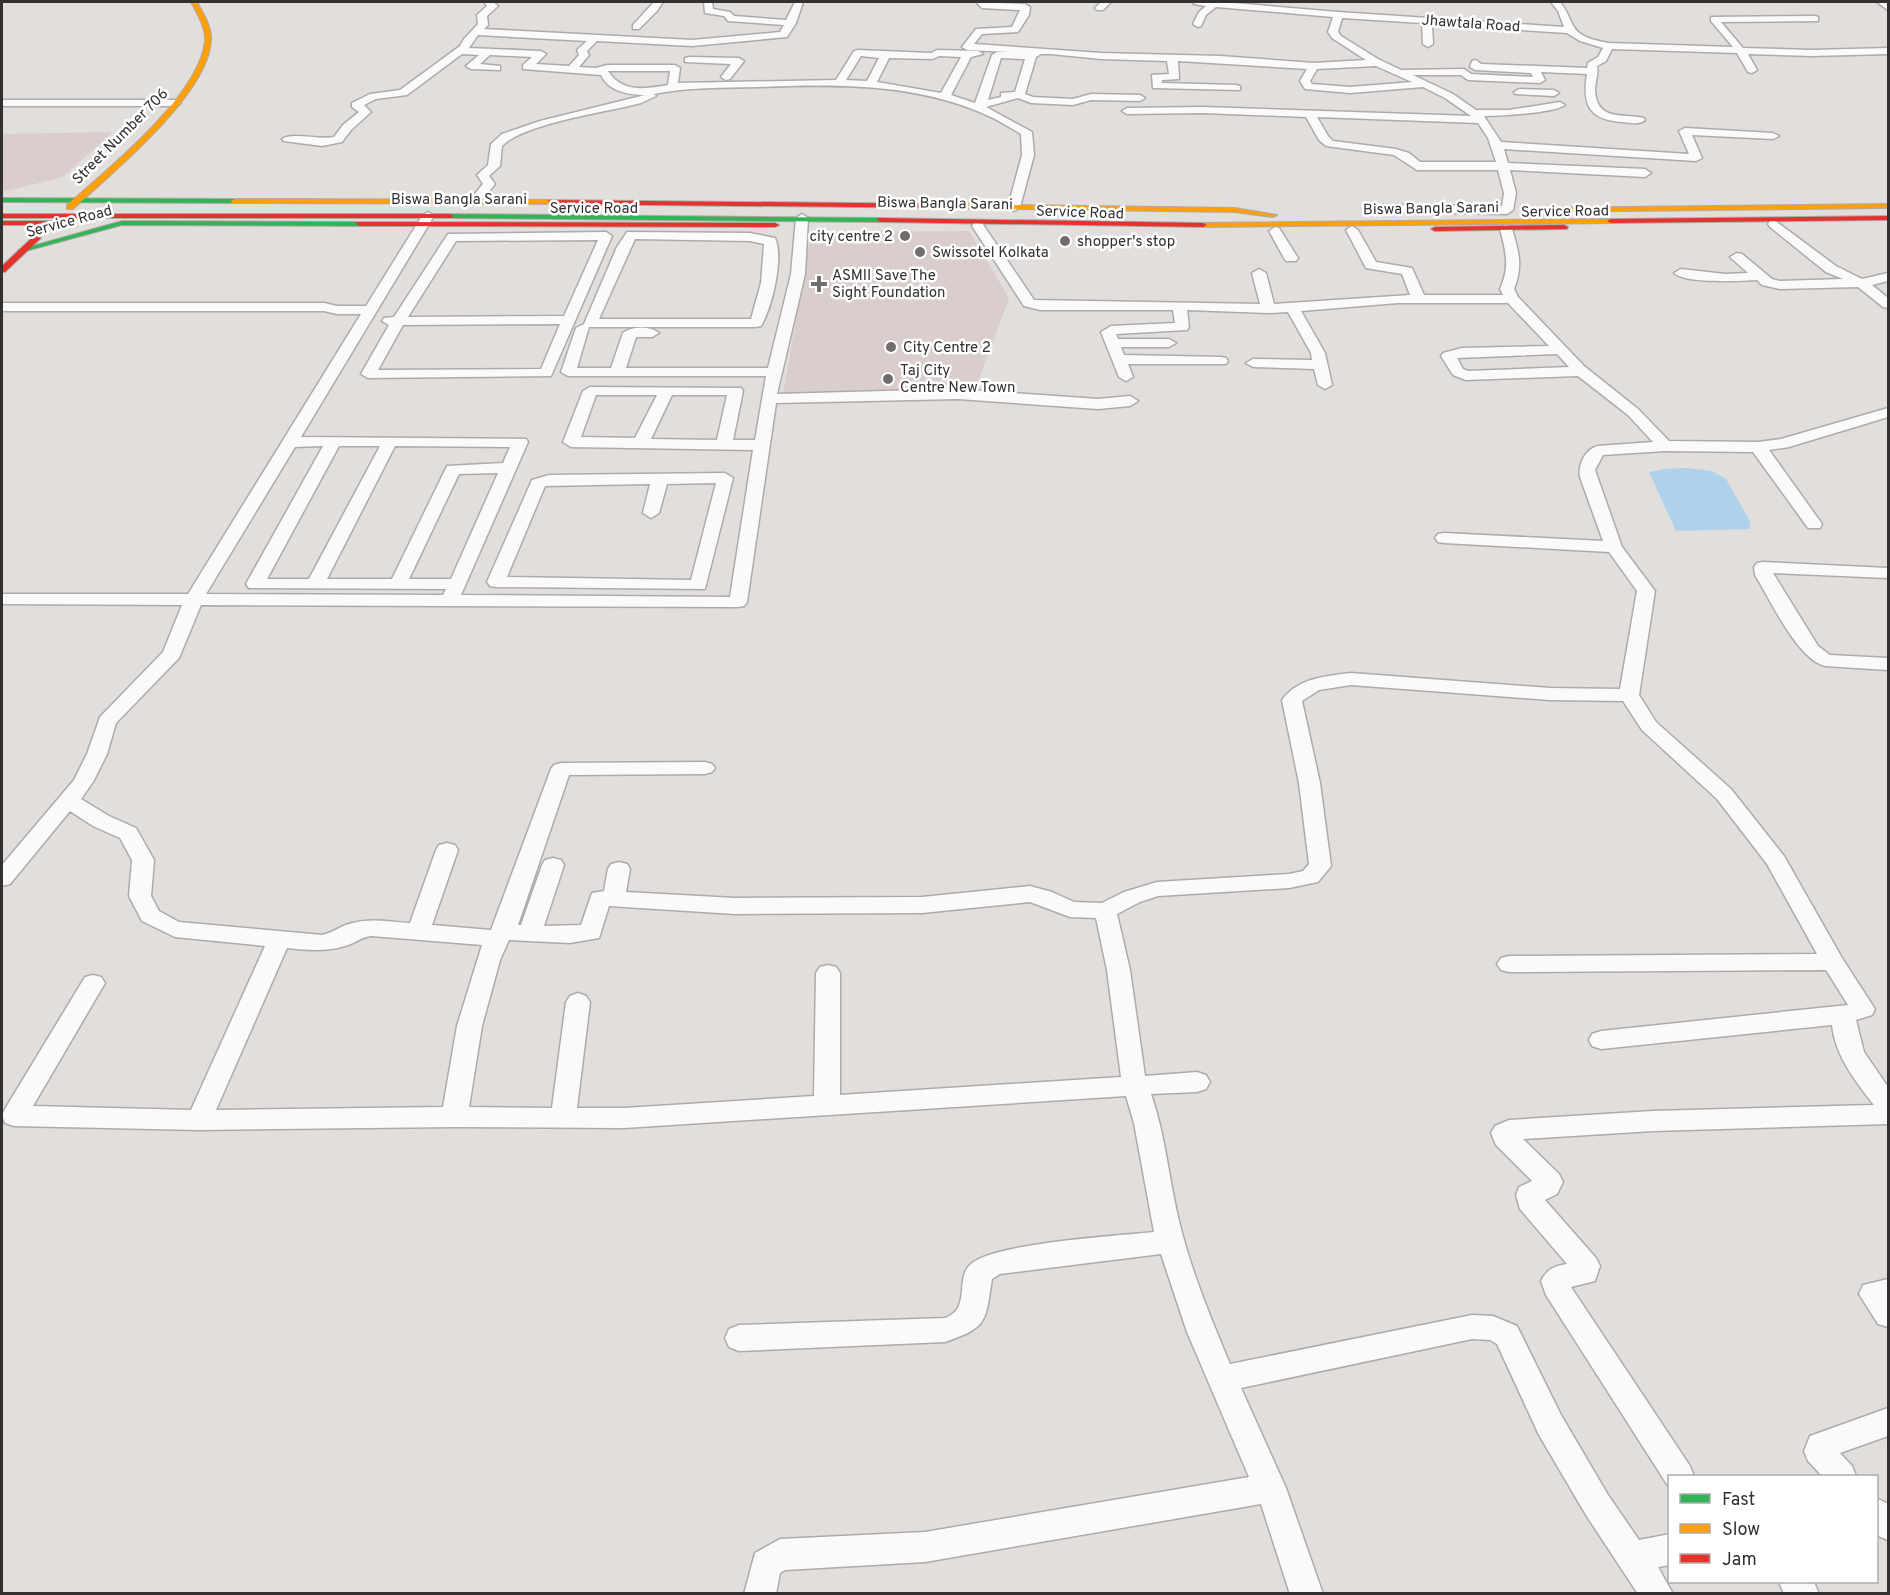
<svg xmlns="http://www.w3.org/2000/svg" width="1890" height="1595" font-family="Overpass,sans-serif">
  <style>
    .built { fill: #d9cecb }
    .water { fill: #aed2ec }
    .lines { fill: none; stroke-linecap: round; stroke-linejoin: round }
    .street-casing { stroke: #aeaaa9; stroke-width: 3 }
    .fast-casing { stroke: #aeaaa9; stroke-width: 2 }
    .slow-casing { stroke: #aeaaa9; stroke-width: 2 }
    .jam-casing { stroke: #aeaaa9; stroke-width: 2 }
    .street { fill: #fbfafa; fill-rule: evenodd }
    .fast { fill: #30b455; fill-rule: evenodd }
    .slow { fill: #ff9f0a; fill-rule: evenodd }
    .jam { fill: #e5322d; fill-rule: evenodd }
    .poi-dot { fill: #706d6c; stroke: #fff; stroke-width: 2 }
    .labels { text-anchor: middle; stroke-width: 5; stroke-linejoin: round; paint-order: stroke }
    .far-street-label { font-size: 15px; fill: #33302f; stroke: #fff }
    .far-poi-label { font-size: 15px; fill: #33302f; stroke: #fff; text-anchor: start }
  </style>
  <rect width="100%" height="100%" fill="#e2dedc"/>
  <g class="built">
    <path d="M 113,132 L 63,177 L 2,192 L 2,134 Z"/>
    <path d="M 969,231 L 1009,298 L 972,398 L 783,395 L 811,232 Z"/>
  </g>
  <path class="water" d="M 1687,468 L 1712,471 L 1726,479 L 1750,521 L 1750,529 L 1676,531 L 1649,472 L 1664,469 Z"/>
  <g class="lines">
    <g class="street-casing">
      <g id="street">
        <path d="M 484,2 L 493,2 L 498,6 L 487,16 L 488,25 L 484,29 L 692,40 L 780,32 L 784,25 L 728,21 L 724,16 L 705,13 L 704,2 L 712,2 L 713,9 L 730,12 L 734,16 L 786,20 L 795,2 L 803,2 L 796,23 L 787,37 L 692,46 L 597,41 L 587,51 L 589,55 L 579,67 L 596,68 L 607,65 L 675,65 L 680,68 L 678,83 L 836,80 L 854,51 L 858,50 L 931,53 L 937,50 L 978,51 L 983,54 L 971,57 L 951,95 L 975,103 L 992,55 L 997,52 L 1010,52 L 967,50 L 962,47 L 976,29 L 1012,27 L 1020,10 L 982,8 L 976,2 L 1025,4 L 1030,7 L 1029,15 L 1018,32 L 982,34 L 974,44 L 1101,53 L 1220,56 L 1314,63 L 1366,60 L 1332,38 L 1328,32 L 1333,17 L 1216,7 L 1206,15 L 1201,26 L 1198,27 L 1193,24 L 1199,12 L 1206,6 L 1194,4 L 1193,2 L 1222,2 L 1338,12 L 1564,27 L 1558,11 L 1551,2 L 1560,2 C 1567,10 1569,19 1574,27 C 1580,38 1598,41 1609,43 L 1733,47 L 1711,21 L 1711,17 L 1815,16 L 1818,17 L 1818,21 L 1721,22 L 1743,48 L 1812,50 L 1888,48 L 1888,54 L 1812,56 L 1748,54 L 1757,70 L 1752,73 L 1748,72 L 1737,53 L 1612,49 L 1606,61 L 1597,66 C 1599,74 1595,82 1595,90 C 1597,122 1622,113 1644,118 L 1645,120 C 1639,125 1631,123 1623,122 C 1589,120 1582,105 1587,74 L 1541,72 L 1545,80 L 1540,83 L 1468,80 L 1461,75 L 1413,75 L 1453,94 L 1476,110 L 1509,110 L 1560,102 L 1565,105 C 1554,113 1500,116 1484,116 L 1501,142 L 1689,154 L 1679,131 L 1685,128 L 1773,133 L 1779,136 L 1773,139 L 1692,135 L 1702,158 L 1696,161 L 1504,149 L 1508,163 L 1645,169 L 1651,173 L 1645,177 L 1510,170 L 1516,193 L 1513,210 L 1507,214 L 1379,212 L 1377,209 L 1383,205 L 1502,206 L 1504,193 L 1498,170 L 1417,170 L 1394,155 L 1326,146 L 1319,140 L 1306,117 L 1203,113 L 1127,114 L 1122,111 L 1127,108 L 1203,107 L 1471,116 L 1445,98 L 1423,87 L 1350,93 L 1305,89 L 1300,81 L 1307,69 L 1178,61 L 1179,79 L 1162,80 L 1162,83 L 1236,85 L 1240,86 L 1240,90 L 1153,88 L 1152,75 L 1169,74 L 1167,61 L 1101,59 L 1051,54 L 1041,54 L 1036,57 L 1025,94 L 1033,97 L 1073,99 L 1091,94 L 1140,95 L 1145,98 L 1140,101 L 1091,100 L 1073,105 L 1031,103 L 1018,98 L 986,107 L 1032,132 L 1034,155 L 1020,207 L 1014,211 L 1008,207 L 1022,155 L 1021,134 C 1009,127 997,119 984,114 C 914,83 834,84 759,87 C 723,88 689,87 654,94 L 656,96 L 641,103 C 608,112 524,123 502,146 L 500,166 L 489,176 L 495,184 L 479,204 L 475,205 L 469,201 L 483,184 L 477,175 L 488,165 L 491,144 L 502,134 L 540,121 L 645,95 C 628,95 608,91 601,75 L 523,69 L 523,65 L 532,57 L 490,55 L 480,64 L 500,66 L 500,70 L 471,69 L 466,66 L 479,55 L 462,54 L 407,95 L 376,99 L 364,105 L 371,112 L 351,130 L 342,142 L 322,146 L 284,141 L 282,139 C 291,132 320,140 334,137 L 343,125 L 359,112 L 352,107 L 352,103 L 370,94 L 400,90 L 460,46 L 464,39 L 478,24 L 477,15 L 487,6 ZM 1342,18 L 1422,23 L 1423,44 L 1428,47 L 1433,44 L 1432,24 L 1567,33 L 1580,41 L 1603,48 L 1598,57 L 1588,63 L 1587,68 L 1481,64 L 1476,60 L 1472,61 L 1470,67 L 1475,70 L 1531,73 L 1533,77 L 1471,74 L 1464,69 L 1401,70 L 1378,59 L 1341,36 L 1338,32 ZM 478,35 L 587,41 L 577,50 L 579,55 L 569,66 L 536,64 L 546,54 L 541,51 L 469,48 ZM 861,56 L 879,58 L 867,81 L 846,80 ZM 939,56 L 961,57 L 941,93 L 877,82 L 889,58 L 933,59 ZM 1001,58 L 1025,59 L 1015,92 L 1001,93 L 1001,97 L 988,100 ZM 1376,66 L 1412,82 L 1350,87 L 1312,84 L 1310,81 L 1317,69 ZM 608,71 L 670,71 L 668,85 C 645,89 622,93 608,71 ZM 1317,117 L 1478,123 L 1488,138 L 1496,162 L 1420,162 L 1409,153 L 1396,149 L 1333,141 L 1328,136 Z"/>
        <path d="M 654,2 L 663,2 L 657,11 L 639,29 L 633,29 L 633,25 Z"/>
        <path d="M 1101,2 L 1111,2 L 1103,10 L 1097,10 L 1095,8 Z"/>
        <path d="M 1877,2 L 1887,2 L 1888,10 Z"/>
        <path d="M 689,57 L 739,58 L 744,61 L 730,79 L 726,80 L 721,77 L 731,64 L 685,62 L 685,58 Z"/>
        <path d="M 1519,89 L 1554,90 L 1559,93 L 1554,96 L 1515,94 L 1514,92 Z"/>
        <path d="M 2,100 L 176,100 L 181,103 L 176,106 L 2,106 Z"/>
        <path d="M 428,212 L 434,216 L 301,437 L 526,439 L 528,442 L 461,595 L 730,597 L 753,450 L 571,447 L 563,442 L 583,391 L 590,387 L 741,388 L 743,391 L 733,440 L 755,440 L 766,376 L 568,376 L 561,372 L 576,328 L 584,324 L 617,247 L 627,232 L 750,233 L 775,238 C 784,258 772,308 761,326 L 756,327 L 589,327 L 577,368 L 611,368 L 623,333 C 631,326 651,326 659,333 L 652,337 L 636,337 L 626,368 L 768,368 L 791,274 L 796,218 L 802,214 L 808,218 L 805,274 L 777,394 L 958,389 L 1098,399 L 1130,396 L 1138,401 L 1130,406 L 1098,409 L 958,399 L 776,403 L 747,602 L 744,606 L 738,607 L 201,605 L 179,658 L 116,723 L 107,754 L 93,782 L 81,799 L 109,816 L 136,828 L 154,860 L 151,896 L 159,911 L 179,922 L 322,935 C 335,932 341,925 353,923 C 371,918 391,922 410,923 L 436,850 L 439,845 L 447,843 L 455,845 L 458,850 L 432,925 L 491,930 L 551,769 L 554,765 L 561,763 L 705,762 L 712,764 L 715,768 L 712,772 L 705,774 L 569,775 L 518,925 L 521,925 L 542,865 L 545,860 L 553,858 L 561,860 L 564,865 L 544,926 L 581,925 L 592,893 L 604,891 L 608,869 L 611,864 L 619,862 L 627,864 L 630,869 L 626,892 L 735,898 L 922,897 L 1030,886 L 1052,892 L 1074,902 L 1102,903 L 1124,892 L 1157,882 L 1289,874 L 1303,871 L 1309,864 L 1299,783 L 1282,700 C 1298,678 1326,676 1351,673 L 1550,688 L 1620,689 L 1637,591 L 1609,552 L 1444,543 L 1438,542 L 1435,538 L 1438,534 L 1444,533 L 1603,541 L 1580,477 C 1578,465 1585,449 1598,446 L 1653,442 L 1628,415 L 1578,376 L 1466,380 L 1453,375 L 1441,356 L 1443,353 L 1462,348 L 1549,346 L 1508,303 L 1398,303 L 1301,311 L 1325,353 L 1332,385 L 1325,389 L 1318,385 L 1314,369 L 1253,367 L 1246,363 L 1253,359 L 1312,360 L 1311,353 L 1288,312 L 1268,313 L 1187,310 L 1189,327 L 1187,330 L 1116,334 L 1118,339 L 1169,339 L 1176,343 L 1169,347 L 1121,347 L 1124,355 L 1221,357 L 1226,358 L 1228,361 L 1226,364 L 1128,364 L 1133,377 L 1126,381 L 1119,377 L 1101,332 L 1111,326 L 1175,323 L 1173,310 L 1040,310 L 1024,306 L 972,226 L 974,223 L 982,223 L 1034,300 L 1260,304 L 1252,273 L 1259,269 L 1266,273 L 1274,304 L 1410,295 L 1402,274 L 1366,268 L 1346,230 L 1352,226 L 1358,230 L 1376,262 L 1412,268 L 1424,295 L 1503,295 L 1500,289 C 1510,267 1506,252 1500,229 L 1506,225 L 1512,229 C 1519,252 1523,266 1514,289 L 1518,297 L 1584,366 L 1638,409 L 1669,441 L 1758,442 L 1781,439 L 1888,408 L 1888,417 L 1789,447 L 1769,450 L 1822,524 L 1820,528 L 1808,528 L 1753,452 L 1665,451 L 1603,455 L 1595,470 L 1622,547 L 1655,591 L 1639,695 L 1656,722 L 1731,789 L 1784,856 L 1842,958 L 1875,1009 L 1872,1015 L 1856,1020 L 1864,1052 L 1888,1087 L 1888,1124 L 1653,1131 L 1523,1139 L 1559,1174 L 1563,1182 L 1557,1194 L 1545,1200 L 1596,1258 L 1600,1266 L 1595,1281 L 1571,1287 L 1690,1466 L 1694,1476 L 1670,1476 L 1668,1486 L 1546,1295 L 1541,1281 C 1547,1269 1554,1266 1567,1264 L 1520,1209 L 1516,1195 L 1519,1187 L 1532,1181 L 1496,1145 L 1491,1133 L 1495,1126 L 1509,1120 L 1653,1111 L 1874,1105 C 1855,1081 1835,1055 1832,1025 L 1601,1049 L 1592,1046 L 1589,1040 L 1592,1034 L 1601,1031 L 1848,1005 L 1826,970 L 1509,972 L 1501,970 L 1497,964 L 1501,958 L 1509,956 L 1817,954 L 1767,864 L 1717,799 L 1642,730 L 1623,701 L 1550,700 L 1351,685 L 1319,690 L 1302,701 L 1320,783 L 1331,866 L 1318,882 L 1289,888 L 1158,896 L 1140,902 L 1117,914 L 1130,970 L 1145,1076 L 1197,1072 L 1206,1075 L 1210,1082 L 1206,1089 L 1197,1092 L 1151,1094 C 1166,1137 1169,1182 1180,1225 C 1192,1273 1211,1319 1230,1364 L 1472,1315 L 1493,1316 L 1517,1326 L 1561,1415 L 1608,1495 L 1639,1540 L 1670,1534 L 1670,1565 L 1658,1567 L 1673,1594 L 1638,1594 L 1586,1515 L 1539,1435 L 1497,1344 L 1490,1340 L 1472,1339 L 1241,1388 L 1286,1488 L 1323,1594 L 1290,1594 L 1261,1504 L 925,1562 L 785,1570 L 780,1573 L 776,1594 L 744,1594 L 755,1553 L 780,1539 L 925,1532 L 1249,1477 L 1187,1332 L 1161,1254 L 1000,1274 L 992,1279 C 985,1323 988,1327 945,1342 L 739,1351 L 729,1347 L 725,1338 L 729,1329 L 739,1325 L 945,1318 C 972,1308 954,1279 971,1264 C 994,1243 1117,1236 1154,1232 L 1134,1123 L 1126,1096 L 624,1128 L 455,1127 L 199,1130 L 14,1126 L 5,1123 L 2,1115 L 5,1109 L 85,977 L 93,975 L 101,977 L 105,983 L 33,1106 L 191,1110 L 265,946 L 175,937 L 142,921 L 129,896 L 132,860 L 120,838 L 93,826 L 70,811 L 10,884 L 2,886 L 2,865 L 74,780 L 87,754 L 100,717 L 163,652 L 182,605 L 2,604 L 2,594 L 188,594 L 361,314 L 337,314 L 324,311 L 2,311 L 2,303 L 324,303 L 337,306 L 366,306 L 422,216 ZM 635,239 L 750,241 L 764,244 L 761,283 L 751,319 L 599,319 ZM 1557,354 L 1569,367 L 1468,371 L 1463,369 L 1457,358 ZM 596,395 L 657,395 L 635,438 L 581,437 ZM 672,395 L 727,395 L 717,440 L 651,439 ZM 323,446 L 246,584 L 249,588 L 446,589 L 443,595 L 206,594 L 295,447 ZM 339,446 L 380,446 L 309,579 L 267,579 ZM 395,446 L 510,447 L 503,463 L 447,466 L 392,579 L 327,579 ZM 498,473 L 451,579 L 409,579 L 459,474 ZM 1030,902 L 1070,917 L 1096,918 L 1107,970 L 1121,1077 L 840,1095 L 840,973 L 836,967 L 828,965 L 820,967 L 816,973 L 814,1096 L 624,1108 L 577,1108 L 590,1002 L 586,996 L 578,993 L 570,996 L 566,1002 L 552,1108 L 469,1107 L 482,1026 L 500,960 L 509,940 L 570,943 L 599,938 L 609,906 L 735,914 L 922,913 ZM 372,936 L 482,945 L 457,1026 L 443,1107 L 216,1110 L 287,948 C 307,950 325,952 345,946 C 356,943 361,937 372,936 Z"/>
        <path d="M 1774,220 L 1836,266 L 1862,279 L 1888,273 L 1888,281 L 1872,285 L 1888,298 L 1888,308 L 1883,307 L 1858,287 L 1780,289 L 1762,285 L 1757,280 C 1740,281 1686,284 1674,273 L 1681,269 L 1725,274 L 1748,273 L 1730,257 L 1737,253 L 1742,254 L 1772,279 L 1780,281 L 1843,279 L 1826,272 L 1770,227 L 1768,224 L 1770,221 Z"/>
        <path d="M 1275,227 L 1279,228 L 1298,258 L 1296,261 L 1286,261 L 1284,258 L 1269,231 Z"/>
        <path d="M 606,232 L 612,236 L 551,376 L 368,378 L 361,374 L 389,325 L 382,321 L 384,318 L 394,317 L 448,234 ZM 598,240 L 564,316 L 408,317 L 456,241 ZM 560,324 L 541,369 L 378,370 L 403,325 Z"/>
        <path d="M 725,473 L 733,478 L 705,589 L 496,587 L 490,586 L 487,582 L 532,480 L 549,475 ZM 716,483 L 691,580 L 507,577 L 545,486 L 650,484 L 643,513 L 651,518 L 659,513 L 667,484 Z"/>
        <path d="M 1763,562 L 1888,568 L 1888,578 L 1773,573 L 1818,646 L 1830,655 L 1888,658 L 1888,670 L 1825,666 C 1797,659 1770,599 1755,575 L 1754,567 L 1757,563 Z"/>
        <path d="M 1888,1279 L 1888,1327 L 1878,1324 L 1859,1294 L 1863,1285 Z"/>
        <path d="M 1888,1408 L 1888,1436 L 1840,1453 L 1852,1466 L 1856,1476 L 1822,1476 L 1808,1461 L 1804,1451 L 1810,1436 Z"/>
        <path d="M 1876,1498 L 1888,1504 L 1888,1540 L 1876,1535 Z"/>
        <path d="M 1779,1582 L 1814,1582 L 1819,1594 L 1784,1594 Z"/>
      </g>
    </g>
    <g class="fast-casing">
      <g id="fast">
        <path d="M 2,198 L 235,199 L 239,201 L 235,203 L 2,202 Z"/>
        <path d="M 447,214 L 881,218 L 885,220 L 881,222 L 450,218 L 447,218 Z"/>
        <path d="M 122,221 L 360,222 L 364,224 L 360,226 L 122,225 L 22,252 L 18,250 Z"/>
      </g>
    </g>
    <g class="slow-casing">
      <g id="slow">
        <path d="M 191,2 L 197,2 C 203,13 212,27 211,40 C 209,94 112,173 73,209 L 67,209 L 67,205 C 107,170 200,95 205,41 C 206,28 197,13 191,2 Z"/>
        <path d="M 235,199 L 552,200 L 556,202 L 552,204 L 232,203 L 231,201 Z"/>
        <path d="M 950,204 L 1235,208 L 1277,215 L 1273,217 L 1235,212 L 947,208 L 947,204 Z"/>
        <path d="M 1888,204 L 1888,208 L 1533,212 L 1529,210 L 1533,208 Z"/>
        <path d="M 1611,219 L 1615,221 L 1614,223 L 1203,227 L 1199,225 L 1203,223 Z"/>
      </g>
    </g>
    <g class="jam-casing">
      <g id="jam">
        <path d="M 549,200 L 950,204 L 954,206 L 950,208 L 552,204 L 548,202 Z"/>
        <path d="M 2,214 L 450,214 L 454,216 L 450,218 L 2,218 Z"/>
        <path d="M 1888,216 L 1888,220 L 1611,223 L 1607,221 L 1611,219 Z"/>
        <path d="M 878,218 L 1203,223 L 1207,225 L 1203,227 L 881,222 L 877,220 Z"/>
        <path d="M 2,221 L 62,221 L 66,223 L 62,225 L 2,225 Z"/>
        <path d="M 357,222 L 775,223 L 779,225 L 775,227 L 360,226 L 356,224 Z"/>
        <path d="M 1564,225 L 1568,227 L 1567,229 L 1435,231 L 1431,229 L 1435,227 Z"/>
        <path d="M 34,236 L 41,238 L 5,272 L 2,272 L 2,266 Z"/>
      </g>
    </g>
    <use href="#street" class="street"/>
    <use href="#fast" class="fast"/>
    <use href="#slow" class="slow"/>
    <use href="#jam" class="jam"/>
  </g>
  <g class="poi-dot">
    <circle cx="905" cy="236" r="6"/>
    <circle cx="1065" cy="241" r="6"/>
    <circle cx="920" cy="252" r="6"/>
    <path d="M816 275h6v6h6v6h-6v6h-6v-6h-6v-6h6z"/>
    <circle cx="891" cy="347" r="6"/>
    <circle cx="888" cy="379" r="6"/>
  </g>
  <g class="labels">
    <g class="far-street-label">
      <text transform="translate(1471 23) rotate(4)" y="5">Jhawtala Road</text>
      <text transform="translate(120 136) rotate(-45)" y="5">Street Number 706</text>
      <text x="459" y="204">Biswa Bangla Sarani</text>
      <text transform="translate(945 203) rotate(1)" y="5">Biswa Bangla Sarani</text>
      <text x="594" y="213">Service Road</text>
      <text transform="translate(1431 208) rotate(-1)" y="5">Biswa Bangla Sarani</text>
      <text transform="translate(1565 211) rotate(-1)" y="5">Service Road</text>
      <text transform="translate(1080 212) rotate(2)" y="5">Service Road</text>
      <text transform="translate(69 221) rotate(-15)" y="5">Service Road</text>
    </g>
    <g class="far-poi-label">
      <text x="893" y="241" text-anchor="end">city centre 2</text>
      <text x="1077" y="246">shopper's stop</text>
      <text x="932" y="257">Swissotel Kolkata</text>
      <text x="832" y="280">ASMII Save The<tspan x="832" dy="17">Sight Foundation</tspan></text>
      <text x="903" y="352">City Centre 2</text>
      <text x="900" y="375">Taj City<tspan x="900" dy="17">Centre New Town</tspan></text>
    </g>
  </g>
  <rect width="1890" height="1595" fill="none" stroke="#33302f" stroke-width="6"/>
  <rect x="1668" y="1475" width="210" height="108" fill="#ffffff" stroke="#adacac" stroke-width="1.5"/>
  <rect x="1680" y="1494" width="30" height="9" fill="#30b455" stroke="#adacac" stroke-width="1.5"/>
  <text x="1722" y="1505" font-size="18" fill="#33302f">Fast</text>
  <rect x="1680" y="1524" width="30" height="9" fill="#ff9f0a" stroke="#adacac" stroke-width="1.5"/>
  <text x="1722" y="1535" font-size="18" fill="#33302f">Slow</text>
  <rect x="1680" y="1554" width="30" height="9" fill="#e5322d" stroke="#adacac" stroke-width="1.5"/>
  <text x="1722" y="1565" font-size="18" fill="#33302f">Jam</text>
</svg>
